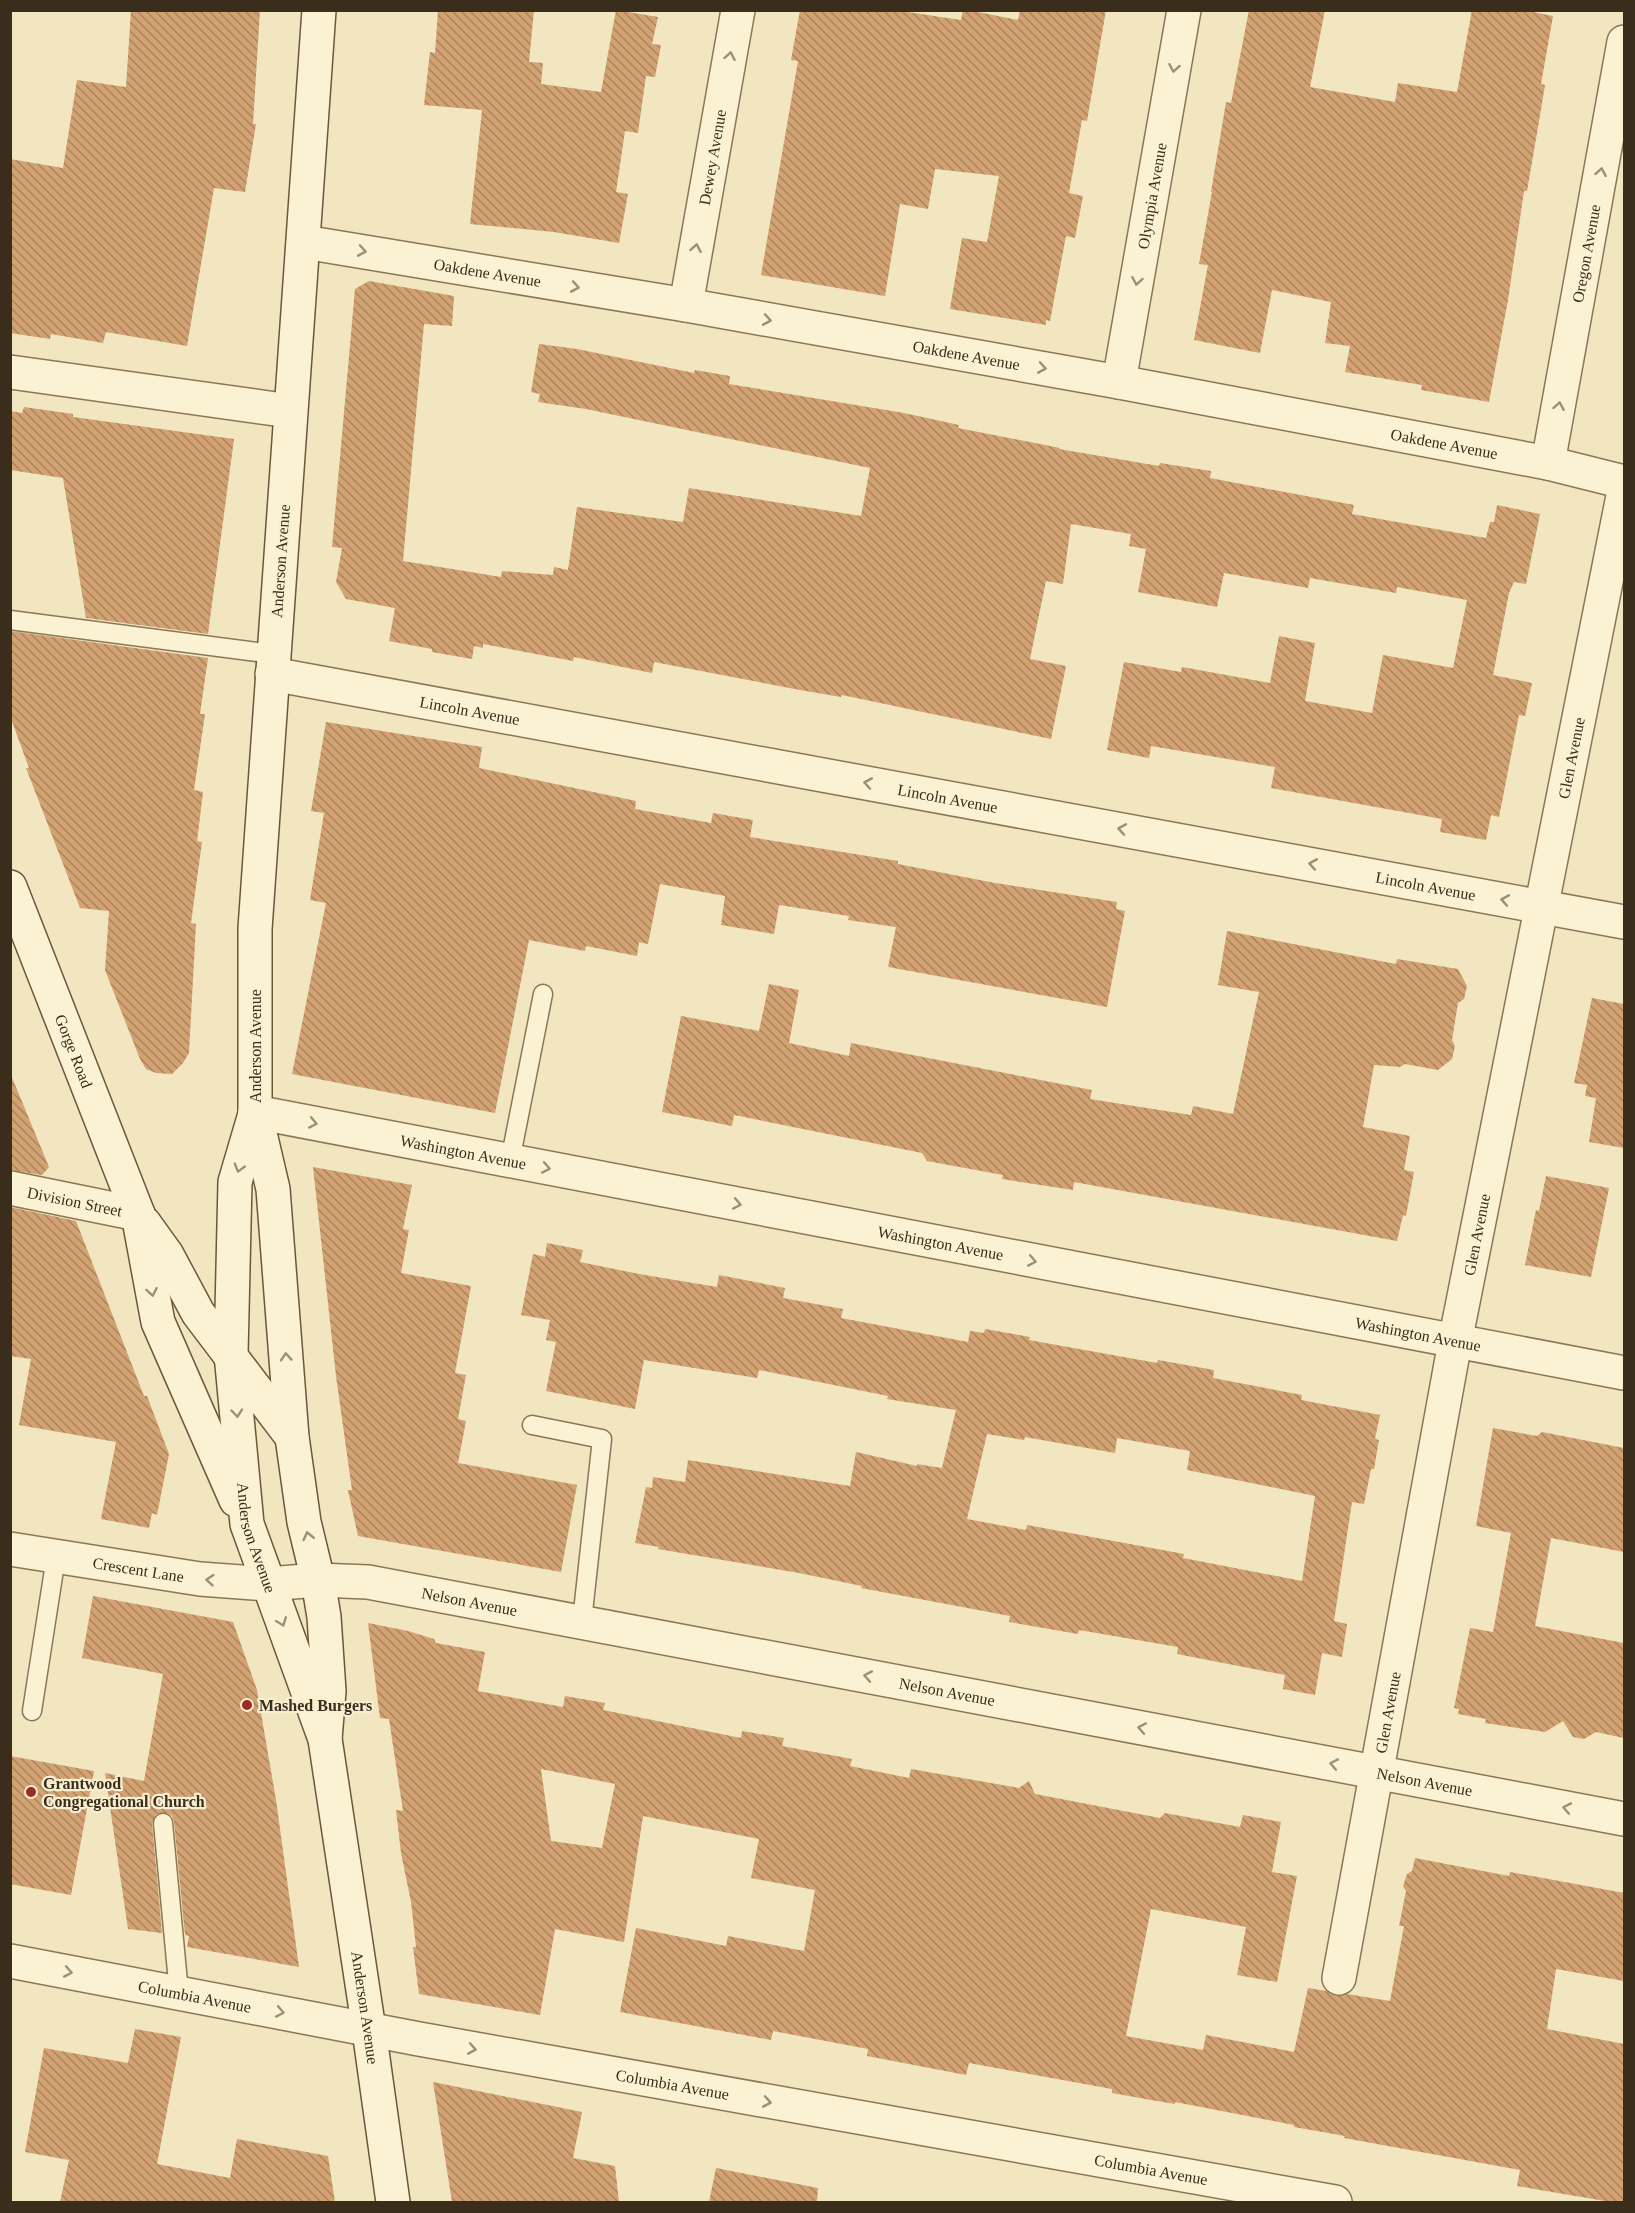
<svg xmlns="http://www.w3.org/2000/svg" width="1635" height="2213" font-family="Georgia,serif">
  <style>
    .building { fill: url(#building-back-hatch); fill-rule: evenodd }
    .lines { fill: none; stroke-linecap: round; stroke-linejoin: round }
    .lane-casing { stroke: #8b7756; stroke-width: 21 }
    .street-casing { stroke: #8b7756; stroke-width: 36 }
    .secondary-casing { stroke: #6d573a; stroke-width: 36 }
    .lane { stroke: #fbf2d3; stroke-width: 18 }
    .street { stroke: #fbf2d3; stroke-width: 33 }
    .secondary { stroke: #fbf2d3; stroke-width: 33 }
    .oneway { stroke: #9a9078 }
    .poi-dot { fill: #9f2a22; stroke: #f8efd0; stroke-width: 2 }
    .labels { text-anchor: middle; stroke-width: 4.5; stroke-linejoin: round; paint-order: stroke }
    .street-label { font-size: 16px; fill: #3a2d1c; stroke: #f8efd0 }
    .poi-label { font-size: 16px; font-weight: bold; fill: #3a2d1c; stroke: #f8efd0; text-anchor: start }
  </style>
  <defs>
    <pattern id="building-back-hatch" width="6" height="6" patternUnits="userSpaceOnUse" patternTransform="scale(1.5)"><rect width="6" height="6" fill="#d2a272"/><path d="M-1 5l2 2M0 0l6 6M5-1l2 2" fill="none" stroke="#ab845d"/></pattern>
  </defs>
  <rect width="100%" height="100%" fill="#f1e6c0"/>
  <g class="building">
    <path d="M 131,10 L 260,10 L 253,124 L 256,124 L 245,192 L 214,188 L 187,346 L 106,332 L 103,343 L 51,334 L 50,339 L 10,333 L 10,159 L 63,168 L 77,80 L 126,87 Z"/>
    <path d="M 438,10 L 534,10 L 529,62 L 543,63 L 541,84 L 601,92 L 616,10 L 658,17 L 652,44 L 661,45 L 655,77 L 646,76 L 638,133 L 625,131 L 616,192 L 628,194 L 619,243 L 554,232 L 470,224 L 482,110 L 424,105 L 430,52 L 435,53 Z"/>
    <path d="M 800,10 L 894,10 L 961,20 L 963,10 L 968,10 L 1018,20 L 1020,10 L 1106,10 L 1087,121 L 1082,120 L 1069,193 L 1083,196 L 1075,238 L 1066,236 L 1050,321 L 1046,320 L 1046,325 L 950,309 L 962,238 L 987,242 L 999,176 L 935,169 L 928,209 L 900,204 L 885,296 L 761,275 L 798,61 L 791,60 Z"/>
    <path d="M 1249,10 L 1325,10 L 1310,87 L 1395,102 L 1398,83 L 1457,92 L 1472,10 L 1523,10 L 1553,16 L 1541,84 L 1545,85 L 1538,127 L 1527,191 L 1524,191 L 1508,300 L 1489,402 L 1421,390 L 1422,385 L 1345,372 L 1350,346 L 1325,343 L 1331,302 L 1272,290 L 1260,353 L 1194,340 L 1208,265 L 1199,264 L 1212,192 L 1211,192 L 1226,102 L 1231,103 Z"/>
    <path d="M 369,281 L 454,296 L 452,326 L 424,324 L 403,561 L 501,577 L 502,571 L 553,575 L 554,567 L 568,570 L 577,507 L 683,522 L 689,488 L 861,516 L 870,468 L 586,409 L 538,402 L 540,394 L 531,392 L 539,344 L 577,349 L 694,373 L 695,370 L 730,376 L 729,384 L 904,413 L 959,425 L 958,428 L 1060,448 L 1059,449 L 1159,466 L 1160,463 L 1211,471 L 1210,478 L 1354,505 L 1352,514 L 1486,538 L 1490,522 L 1494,522 L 1497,505 L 1540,514 L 1526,584 L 1514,582 L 1509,593 L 1493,675 L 1532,683 L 1525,716 L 1519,715 L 1499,817 L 1491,815 L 1486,840 L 1440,832 L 1442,819 L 1271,788 L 1275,767 L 1151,746 L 1149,758 L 1107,750 L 1124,662 L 1181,672 L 1182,667 L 1270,683 L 1279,636 L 1315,643 L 1305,701 L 1372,713 L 1383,655 L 1453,668 L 1467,600 L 1397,587 L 1396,593 L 1310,578 L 1308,588 L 1224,573 L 1217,607 L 1138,592 L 1146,549 L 1129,546 L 1131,534 L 1071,524 L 1063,584 L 1046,581 L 1030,659 L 1066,666 L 1051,739 L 842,695 L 841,697 L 800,690 L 654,662 L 652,673 L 574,657 L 573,661 L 483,644 L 483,648 L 474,646 L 472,659 L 432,652 L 432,649 L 389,641 L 395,608 L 346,599 L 336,582 L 342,548 L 332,547 L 355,289 Z"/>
    <path d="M 24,407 L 73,414 L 73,417 L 234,439 L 208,634 L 86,618 L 63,478 L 10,470 L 10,411 L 22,413 Z"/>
    <path d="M 10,631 L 208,658 L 200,714 L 205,714 L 194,790 L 203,792 L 197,841 L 202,842 L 191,923 L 196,924 L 189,1053 L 183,1063 L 172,1074 L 156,1073 L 146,1069 L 140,1059 L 105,970 L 109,911 L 80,908 L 26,768 L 29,768 L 10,716 Z"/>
    <path d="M 326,722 L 482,747 L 479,768 L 636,801 L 635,809 L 711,823 L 713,813 L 753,820 L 750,837 L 898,861 L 898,864 L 995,883 L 1117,902 L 1116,909 L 1125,911 L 1107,1007 L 888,967 L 896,927 L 848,920 L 849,916 L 779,905 L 774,934 L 721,925 L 725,896 L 660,884 L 648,944 L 639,942 L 637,956 L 586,946 L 585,951 L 529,940 L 495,1113 L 292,1074 L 326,903 L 310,900 L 324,813 L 311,811 Z"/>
    <path d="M 1227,931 L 1396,964 L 1397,959 L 1458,969 L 1467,986 L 1464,999 L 1458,1003 L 1452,1040 L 1455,1046 L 1452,1059 L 1438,1070 L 1405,1064 L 1400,1067 L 1374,1065 L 1363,1127 L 1410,1136 L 1404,1170 L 1414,1172 L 1406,1216 L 1403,1215 L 1397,1241 L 1074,1182 L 1073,1190 L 1002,1179 L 1003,1175 L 927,1161 L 922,1153 L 734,1115 L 732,1126 L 662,1112 L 681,1016 L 759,1031 L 769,984 L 799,990 L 789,1043 L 849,1056 L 851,1043 L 1092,1090 L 1090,1099 L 1191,1115 L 1193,1106 L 1233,1114 L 1259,992 L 1218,985 Z"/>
    <path d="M 1592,998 L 1624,1004 L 1624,1148 L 1589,1142 L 1596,1098 L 1585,1096 L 1587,1085 L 1574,1083 Z"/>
    <path d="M 11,1075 L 49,1167 L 42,1175 L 10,1170 Z"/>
    <path d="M 313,1167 L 412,1185 L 403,1229 L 409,1230 L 401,1273 L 471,1286 L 455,1373 L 466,1375 L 458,1419 L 466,1421 L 458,1463 L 577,1485 L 561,1572 L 358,1536 L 348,1490 L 352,1490 L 336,1376 Z"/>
    <path d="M 1546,1176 L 1609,1188 L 1591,1277 L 1525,1265 L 1536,1210 L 1539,1211 Z"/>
    <path d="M 10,1207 L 76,1221 L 144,1396 L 147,1396 L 169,1454 L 157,1515 L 152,1513 L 149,1528 L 101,1519 L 116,1442 L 19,1425 L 31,1359 L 10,1356 Z"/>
    <path d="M 547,1243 L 583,1250 L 580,1262 L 639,1274 L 717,1287 L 719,1275 L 785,1288 L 783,1298 L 843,1309 L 841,1318 L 968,1342 L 970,1331 L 984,1333 L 985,1329 L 1030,1337 L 1029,1340 L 1157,1363 L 1158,1360 L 1214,1370 L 1213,1378 L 1302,1395 L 1301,1400 L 1380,1415 L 1375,1439 L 1379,1440 L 1374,1469 L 1371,1469 L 1364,1504 L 1352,1502 L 1334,1621 L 1347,1624 L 1342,1657 L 1322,1653 L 1315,1695 L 1283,1689 L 1285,1675 L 1177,1654 L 1178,1647 L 1079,1630 L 1078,1634 L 1009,1622 L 1010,1616 L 861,1588 L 862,1586 L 799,1573 L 658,1549 L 659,1547 L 635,1543 L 646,1487 L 652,1488 L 653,1477 L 685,1482 L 688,1460 L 850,1486 L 856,1452 L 917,1466 L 917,1464 L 942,1468 L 956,1410 L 887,1399 L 888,1396 L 759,1370 L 757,1378 L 644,1360 L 635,1409 L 546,1391 L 556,1342 L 546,1340 L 550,1320 L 521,1315 L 533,1254 L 545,1257 ZM 987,1434 L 1024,1440 L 1025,1437 L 1115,1453 L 1117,1438 L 1190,1451 L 1187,1470 L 1315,1496 L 1302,1581 L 1183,1558 L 1184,1554 L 1027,1525 L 1026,1530 L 967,1519 Z"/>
    <path d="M 1493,1428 L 1537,1436 L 1542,1432 L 1624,1448 L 1624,1552 L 1551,1538 L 1535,1626 L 1624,1643 L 1624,1738 L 1596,1732 L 1584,1739 L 1573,1737 L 1563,1721 L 1545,1732 L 1485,1723 L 1486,1719 L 1458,1714 L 1459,1709 L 1454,1708 L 1470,1628 L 1493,1632 L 1511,1533 L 1476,1526 Z"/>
    <path d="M 93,1596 L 233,1622 L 257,1690 L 276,1800 L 299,1967 L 187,1947 L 189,1936 L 185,1935 L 174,1822 L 172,1816 L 167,1813 L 156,1814 L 152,1823 L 162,1933 L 128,1929 L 105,1773 L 144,1781 L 163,1674 L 82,1658 Z"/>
    <path d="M 368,1623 L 408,1631 L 434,1639 L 436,1643 L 485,1652 L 478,1691 L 563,1707 L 565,1696 L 605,1703 L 603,1710 L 741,1738 L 742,1731 L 784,1738 L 782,1746 L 852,1759 L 850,1766 L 909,1778 L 911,1769 L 1019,1788 L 1029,1781 L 1035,1794 L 1160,1818 L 1165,1813 L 1240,1827 L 1243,1815 L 1281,1822 L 1272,1872 L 1297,1876 L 1277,1982 L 1237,1975 L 1246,1927 L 1151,1909 L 1126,2036 L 1203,2050 L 1206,2035 L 1294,2052 L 1308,1988 L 1326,1991 L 1336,1996 L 1347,1994 L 1390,2001 L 1404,1926 L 1399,1926 L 1406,1891 L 1403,1886 L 1407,1874 L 1412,1871 L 1415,1858 L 1509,1876 L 1510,1872 L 1624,1893 L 1624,1981 L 1556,1969 L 1547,2029 L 1624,2044 L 1624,2202 L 1611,2202 L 1517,2186 L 1520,2170 L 1344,2138 L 1345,2136 L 1294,2127 L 1294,2125 L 1175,2102 L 1175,2104 L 1151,2100 L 1112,2093 L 1112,2089 L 969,2063 L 966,2075 L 867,2056 L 868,2049 L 773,2031 L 771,2040 L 620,2012 L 636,1928 L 726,1946 L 728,1936 L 804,1951 L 815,1890 L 751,1878 L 759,1839 L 643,1816 L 624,1942 L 555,1929 L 540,2015 L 419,1994 L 413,1947 L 416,1947 L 411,1902 L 401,1853 L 396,1810 L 403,1811 L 389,1719 L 380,1718 ZM 541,1769 L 615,1784 L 602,1848 L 551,1841 Z"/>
    <path d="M 10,1756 L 94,1771 L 71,1895 L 10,1884 Z"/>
    <path d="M 135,2029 L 181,2037 L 157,2164 L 230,2178 L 237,2139 L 328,2156 L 335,2202 L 60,2202 L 69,2160 L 25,2152 L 44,2048 L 128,2063 Z"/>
    <path d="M 433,2082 L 582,2112 L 573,2158 L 615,2166 L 619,2202 L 452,2202 Z"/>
    <path d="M 716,2168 L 818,2188 L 817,2202 L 709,2202 Z"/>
  </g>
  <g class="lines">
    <g class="lane-casing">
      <g id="lane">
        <path d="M 10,620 L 273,654"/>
        <path d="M 510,1161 L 543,994"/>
        <path d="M 532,1425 L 602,1439 L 582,1621"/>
        <path d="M 32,1711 L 56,1557"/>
        <path d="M 163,1823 L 179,1993"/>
      </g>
    </g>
    <g class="street-casing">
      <g id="street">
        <path id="s1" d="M 304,242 L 686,305 L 1119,382 L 1548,463 L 1624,482"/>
        <path id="s2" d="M 686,305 L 738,10"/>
        <path d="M 10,372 L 290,411"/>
        <path id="s3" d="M 1119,382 L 1184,10"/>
        <path id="s4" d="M 1548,463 L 1624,42"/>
        <path id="s5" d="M 272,674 L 1624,922"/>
        <path id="s6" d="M 255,1112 L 1624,1373"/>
        <path id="s7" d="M 10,1188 L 138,1214"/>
        <path id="s8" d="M 10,1549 L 200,1579 L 268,1584 L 318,1580 L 368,1582 L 1624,1819"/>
        <path id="s9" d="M 10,1961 L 419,2039 L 1335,2202"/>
        <path id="s10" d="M 1339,1978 L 1455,1342 L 1624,491"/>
      </g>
    </g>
    <g class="secondary-casing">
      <g id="secondary">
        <path d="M 319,10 L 255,929 L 255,1112 L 273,1189 L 292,1437 L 304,1522 L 318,1580 L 324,1617 L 329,1691 L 325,1739"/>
        <path id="s11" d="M 10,887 L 138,1214 L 158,1322 L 236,1500"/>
        <path id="s12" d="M 255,1114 L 235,1182 L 231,1354 L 247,1524 L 325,1739 L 369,2030 L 393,2202"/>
        <path d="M 144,1223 L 167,1255 L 198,1313 L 292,1437"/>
      </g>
    </g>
    <use href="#lane" class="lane"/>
    <use href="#street" class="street"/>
    <use href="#secondary" class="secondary"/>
  </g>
  <defs><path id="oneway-chevron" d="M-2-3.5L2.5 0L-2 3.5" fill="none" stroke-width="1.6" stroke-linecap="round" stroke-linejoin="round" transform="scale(1.5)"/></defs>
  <g class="oneway">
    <use href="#oneway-chevron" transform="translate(730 56) rotate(-80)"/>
    <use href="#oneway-chevron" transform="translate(1174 68) rotate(100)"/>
    <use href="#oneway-chevron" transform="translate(1601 172) rotate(-80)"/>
    <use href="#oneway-chevron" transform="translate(696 248) rotate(-80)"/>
    <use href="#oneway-chevron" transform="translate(362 251) rotate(10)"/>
    <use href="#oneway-chevron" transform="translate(1137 281) rotate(100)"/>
    <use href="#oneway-chevron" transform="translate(575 287) rotate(10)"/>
    <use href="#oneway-chevron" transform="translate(767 320) rotate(10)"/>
    <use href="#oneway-chevron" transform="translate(1042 368) rotate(10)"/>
    <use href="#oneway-chevron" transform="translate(1559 406) rotate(-80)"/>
    <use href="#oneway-chevron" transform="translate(868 783) rotate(-170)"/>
    <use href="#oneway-chevron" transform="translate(1122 829) rotate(-170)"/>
    <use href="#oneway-chevron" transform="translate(1313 864) rotate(-170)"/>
    <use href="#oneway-chevron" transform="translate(1505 900) rotate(-170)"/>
    <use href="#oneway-chevron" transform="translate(313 1123) rotate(11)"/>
    <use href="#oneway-chevron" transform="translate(239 1168) rotate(106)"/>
    <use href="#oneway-chevron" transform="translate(546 1168) rotate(11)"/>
    <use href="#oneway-chevron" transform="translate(737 1204) rotate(11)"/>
    <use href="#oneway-chevron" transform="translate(1032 1261) rotate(11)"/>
    <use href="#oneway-chevron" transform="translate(152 1292) rotate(80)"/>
    <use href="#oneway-chevron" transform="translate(286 1357) rotate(-94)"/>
    <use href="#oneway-chevron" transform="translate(237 1413) rotate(85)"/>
    <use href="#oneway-chevron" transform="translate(308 1536) rotate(-103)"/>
    <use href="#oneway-chevron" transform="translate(210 1580) rotate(-175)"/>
    <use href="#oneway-chevron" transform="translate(282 1622) rotate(69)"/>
    <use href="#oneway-chevron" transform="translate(868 1676) rotate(-169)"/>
    <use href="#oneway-chevron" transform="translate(1142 1728) rotate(-169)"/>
    <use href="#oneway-chevron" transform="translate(1334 1764) rotate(-169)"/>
    <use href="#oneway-chevron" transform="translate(1567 1808) rotate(-169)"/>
    <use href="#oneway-chevron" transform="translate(68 1972) rotate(11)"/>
    <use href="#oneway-chevron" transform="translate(280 2012) rotate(11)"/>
    <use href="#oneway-chevron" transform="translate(472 2049) rotate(10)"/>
    <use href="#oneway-chevron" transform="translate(767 2102) rotate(10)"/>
  </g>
  <g class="poi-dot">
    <circle cx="247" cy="1705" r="6"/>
    <circle cx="31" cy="1792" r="6"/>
  </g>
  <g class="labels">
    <g class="street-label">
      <text dy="6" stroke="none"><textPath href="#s2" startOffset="150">Dewey Avenue</textPath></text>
      <text dy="6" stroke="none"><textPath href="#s3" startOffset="189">Olympia Avenue</textPath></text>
      <text dy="6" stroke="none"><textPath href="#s4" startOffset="213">Oregon Avenue</textPath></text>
      <text dy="6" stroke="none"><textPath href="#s1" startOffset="186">Oakdene Avenue</textPath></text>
      <text dy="6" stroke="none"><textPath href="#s1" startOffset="672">Oakdene Avenue</textPath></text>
      <text dy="6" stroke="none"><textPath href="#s1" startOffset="1158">Oakdene Avenue</textPath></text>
      <text transform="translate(280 561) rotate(-86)" y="6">Anderson Avenue</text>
      <text dy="6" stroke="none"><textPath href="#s5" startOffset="201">Lincoln Avenue</textPath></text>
      <text dy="6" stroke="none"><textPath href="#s10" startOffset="1242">Glen Avenue</textPath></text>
      <text dy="6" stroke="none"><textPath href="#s5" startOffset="687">Lincoln Avenue</textPath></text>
      <text dy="6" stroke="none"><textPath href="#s5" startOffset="1173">Lincoln Avenue</textPath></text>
      <text transform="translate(255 1046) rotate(-90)" y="6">Anderson Avenue</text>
      <text dy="6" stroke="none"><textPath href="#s11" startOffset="176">Gorge Road</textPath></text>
      <text dy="6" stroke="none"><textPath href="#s6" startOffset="212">Washington Avenue</textPath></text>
      <text dy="6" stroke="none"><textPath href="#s7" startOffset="66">Division Street</textPath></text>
      <text dy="6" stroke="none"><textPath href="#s10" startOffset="756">Glen Avenue</textPath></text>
      <text dy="6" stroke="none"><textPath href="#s6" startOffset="698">Washington Avenue</textPath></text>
      <text dy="6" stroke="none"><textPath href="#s6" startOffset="1184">Washington Avenue</textPath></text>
      <text dy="6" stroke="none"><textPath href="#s12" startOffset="429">Anderson Avenue</textPath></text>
      <text dy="6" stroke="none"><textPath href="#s8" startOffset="130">Crescent Lane</textPath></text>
      <text dy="6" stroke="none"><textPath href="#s8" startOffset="464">Nelson Avenue</textPath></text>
      <text dy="6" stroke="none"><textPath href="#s8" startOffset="950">Nelson Avenue</textPath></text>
      <text dy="6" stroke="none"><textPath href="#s10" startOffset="270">Glen Avenue</textPath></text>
      <text dy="6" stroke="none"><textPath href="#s8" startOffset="1436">Nelson Avenue</textPath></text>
      <text dy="6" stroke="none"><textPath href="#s9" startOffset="188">Columbia Avenue</textPath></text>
      <text dy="6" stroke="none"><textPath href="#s12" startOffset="914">Anderson Avenue</textPath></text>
      <text dy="6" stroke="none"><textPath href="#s9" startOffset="674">Columbia Avenue</textPath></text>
      <text dy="6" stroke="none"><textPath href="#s9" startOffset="1160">Columbia Avenue</textPath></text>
    </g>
    <g class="poi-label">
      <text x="259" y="1711">Mashed Burgers</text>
      <text x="43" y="1789">Grantwood<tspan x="43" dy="18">Congregational Church</tspan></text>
    </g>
  </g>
  <rect width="1635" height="2213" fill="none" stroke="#3a2d1c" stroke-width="24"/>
</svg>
